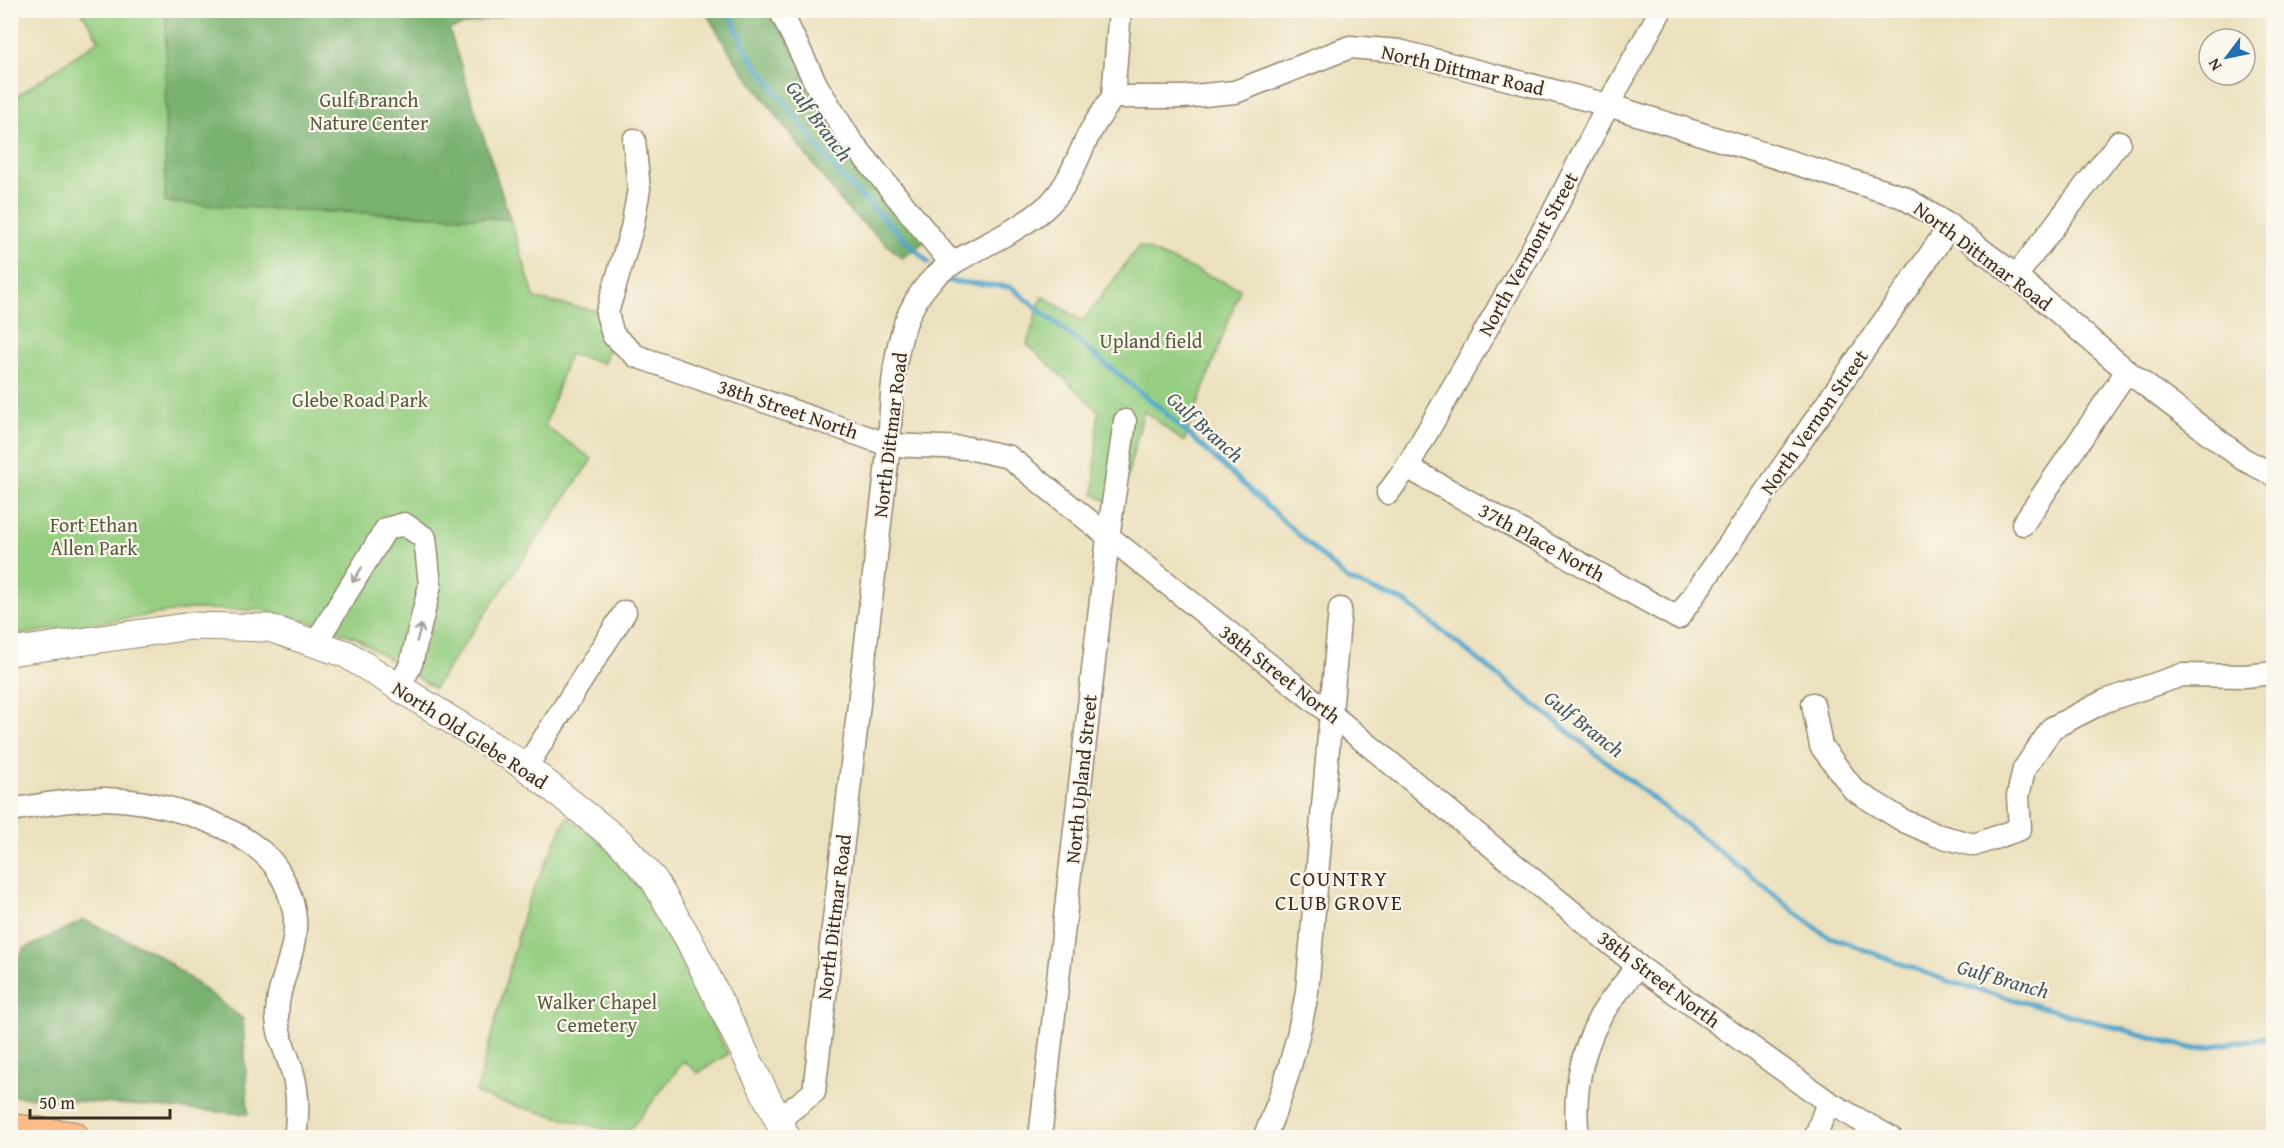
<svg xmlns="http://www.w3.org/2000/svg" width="2284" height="1148" font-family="'Gentium Book Plus',serif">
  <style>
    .green { fill: #95ce81; stroke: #687c50; stroke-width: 1.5 }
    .forest { fill: #78b16f; stroke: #5a6e46; stroke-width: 1.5 }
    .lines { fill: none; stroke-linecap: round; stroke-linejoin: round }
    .stream { stroke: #4ea5cb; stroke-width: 5 }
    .minor-casing { stroke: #94866e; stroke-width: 25 }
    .tertiary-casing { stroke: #94866e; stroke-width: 29 }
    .primary-casing { stroke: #94866e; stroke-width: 35 }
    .minor { stroke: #fff; stroke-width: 22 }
    .tertiary { stroke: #fff; stroke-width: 27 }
    .primary { stroke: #f9bc8a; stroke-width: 33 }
    .oneway { stroke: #a79f9a }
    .labels { text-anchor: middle; stroke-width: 4.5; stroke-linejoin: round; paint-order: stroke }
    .street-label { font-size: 20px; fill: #3b2a1e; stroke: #fbf7ec }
    .park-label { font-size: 20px; fill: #565b3c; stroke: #fbf7ec }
    .water-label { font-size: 21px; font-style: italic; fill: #435b63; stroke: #fbf7ec }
    .neighbourhood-label { font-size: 21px; letter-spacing: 1.5px; fill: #3b2a1e; stroke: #fbf7ec }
  </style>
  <rect width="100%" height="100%" fill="#fbf7ec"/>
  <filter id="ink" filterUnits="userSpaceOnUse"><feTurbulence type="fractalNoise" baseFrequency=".0167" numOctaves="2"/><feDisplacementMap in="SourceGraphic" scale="12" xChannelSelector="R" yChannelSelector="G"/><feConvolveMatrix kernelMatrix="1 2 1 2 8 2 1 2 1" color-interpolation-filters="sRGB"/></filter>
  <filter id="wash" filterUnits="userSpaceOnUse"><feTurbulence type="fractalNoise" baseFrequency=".008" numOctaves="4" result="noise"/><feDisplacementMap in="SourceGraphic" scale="24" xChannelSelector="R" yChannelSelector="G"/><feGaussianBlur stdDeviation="1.35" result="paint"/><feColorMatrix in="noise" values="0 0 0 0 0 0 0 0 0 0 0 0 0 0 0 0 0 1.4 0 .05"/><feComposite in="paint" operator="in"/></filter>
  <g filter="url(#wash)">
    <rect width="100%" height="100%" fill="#ece1be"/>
    <g class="green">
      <path d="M 81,11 L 166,11 L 165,202 L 310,211 L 510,219 L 535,299 L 607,313 L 613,335 L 604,363 L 569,354 L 545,426 L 592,459 L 434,688 L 356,638 L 319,624 L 261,610 L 191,609 L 11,636 L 11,100 L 99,40 Z"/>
      <path d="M 1139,246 L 1240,289 L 1184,442 L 1144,411 L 1119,508 L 1094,494 L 1098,410 L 1027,344 L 1042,296 L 1083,321 Z"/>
      <path d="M 567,817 L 593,835 L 622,864 L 653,907 L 728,1054 L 698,1073 L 684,1061 L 626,1135 L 494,1100 L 476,1093 L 526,906 Z"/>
    </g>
    <g class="forest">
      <path d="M 166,11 L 522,11 L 449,29 L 510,219 C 395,213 280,211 165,202 Z"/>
      <path d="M 705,11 L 780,11 L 817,86 L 930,238 L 902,258 L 846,208 L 734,59 Z"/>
      <path d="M 84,920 L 157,954 L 243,1019 L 248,1114 L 11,1096 L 11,971 L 24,949 Z"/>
    </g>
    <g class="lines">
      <g class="stream">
        <path d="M 728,10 L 747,52 L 841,177 L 928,262"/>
        <path d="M 949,281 L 1011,287 L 1160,408 L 1348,580 L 1404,601 L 1825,935 L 1950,982 L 2194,1049 L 2274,1036"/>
      </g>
    </g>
  </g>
  <g filter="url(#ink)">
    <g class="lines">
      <g class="minor-casing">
        <g id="minor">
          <path d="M 780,10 L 817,86 L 851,141 L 952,264"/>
          <path d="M 1113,97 L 1120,10"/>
          <path d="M 634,140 L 639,189 L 632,228 L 607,313 L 613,335 L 636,356 L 889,445 L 968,448 L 1009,457 L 1332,715 L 1638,966 L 1828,1102 L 1891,1138"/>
          <path d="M 2016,276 L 2119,142"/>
          <path d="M 1407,467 L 1678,618 L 1950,226"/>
          <path d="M 1388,493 L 1407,467 L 1552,215 L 1608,105 L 1661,10"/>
          <path d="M 2023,524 L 2127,371"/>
          <path d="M 315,644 L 386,529 L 404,524 L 425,538 L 430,585 L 411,664 L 399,688"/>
          <path d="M 1813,704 L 1821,746 L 1854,790 L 1904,821 L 1936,835 L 1974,845 L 2020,829 L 2018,796 L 2024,769 L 2052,728 L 2105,701 L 2182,675 L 2245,676 L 2274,673"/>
          <path d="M 526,767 L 625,612"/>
          <path d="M 10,810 C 42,805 73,799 105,799 C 155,800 223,819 262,852 C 279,866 290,890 294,911 C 301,949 276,981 277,1018 C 278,1038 288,1055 293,1074 C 299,1095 298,1116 295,1138"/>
          <path d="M 778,1120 L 814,1092 L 889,445 C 893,381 891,300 953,263 C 983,245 1016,232 1044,209 C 1067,190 1076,161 1088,136 C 1095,122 1105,109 1113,97 L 1183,97 L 1235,92 L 1350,47 L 1399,51 L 1608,105 L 1903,197 L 1950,226 L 2016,276 L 2127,371 L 2243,459 L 2274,475"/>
          <path d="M 1040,1138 L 1108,538 L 1125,421"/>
          <path d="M 1264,1138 C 1285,1090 1298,1043 1307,992 L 1340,609"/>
          <path d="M 1578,1138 C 1573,1097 1580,1056 1599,1019 C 1609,1001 1625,983 1638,966"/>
          <path d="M 1815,1138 L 1828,1102"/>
        </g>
      </g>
      <g class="tertiary-casing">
        <path id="tertiary" d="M 10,652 L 191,626 L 269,628 L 346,654 L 526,767 L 621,843 L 654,880 L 689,940 L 787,1138"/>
      </g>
      <g class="primary-casing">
        <path id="primary" d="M 10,1130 L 73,1138"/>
      </g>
      <use href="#minor" class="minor"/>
      <use href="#tertiary" class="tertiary"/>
      <use href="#primary" class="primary"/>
    </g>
    <defs><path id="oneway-shaft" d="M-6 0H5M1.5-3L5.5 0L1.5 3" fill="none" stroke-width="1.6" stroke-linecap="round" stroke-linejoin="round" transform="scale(1.5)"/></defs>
    <g class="oneway">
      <use href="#oneway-shaft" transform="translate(357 575) rotate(123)"/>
      <use href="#oneway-shaft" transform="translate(419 633) rotate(-75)"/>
    </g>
  </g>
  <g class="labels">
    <g class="street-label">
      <text transform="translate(1463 70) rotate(13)" y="7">North Dittmar Road</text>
      <text transform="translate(1528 254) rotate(-61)" y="7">North Vermont Street</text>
      <text transform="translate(1983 256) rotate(37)" y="7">North Dittmar Road</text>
      <text transform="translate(788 409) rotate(19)" y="7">38th Street North</text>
      <text transform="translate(1814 422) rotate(-55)" y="7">North Vernon Street</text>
      <text transform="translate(890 435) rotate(-83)" y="7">North Dittmar Road</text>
      <text transform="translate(1542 542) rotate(29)" y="7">37th Place North</text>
      <text transform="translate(1280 674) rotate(38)" y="7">38th Street North</text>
      <text transform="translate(470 735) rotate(33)" y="7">North Old Glebe Road</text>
      <text transform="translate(1081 779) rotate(-84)" y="7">North Upland Street</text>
      <text transform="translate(834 917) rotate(-83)" y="7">North Dittmar Road</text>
      <text transform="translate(1659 979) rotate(37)" y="7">38th Street North</text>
    </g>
    <g class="park-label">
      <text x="369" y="107">Gulf Branch<tspan x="369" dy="23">Nature Center</tspan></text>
      <text x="1151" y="348">Upland field</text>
      <text x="360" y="407">Glebe Road Park</text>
      <text x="94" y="532">Fort Ethan<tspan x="94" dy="23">Allen Park</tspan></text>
      <text x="597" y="1009">Walker Chapel<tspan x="597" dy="23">Cemetery</tspan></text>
    </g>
    <g class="water-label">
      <text transform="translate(819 121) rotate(53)" y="7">Gulf Branch</text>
      <text transform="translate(1205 427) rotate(42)" y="7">Gulf Branch</text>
      <text transform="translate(1584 724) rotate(38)" y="7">Gulf Branch</text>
      <text transform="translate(2003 979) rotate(16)" y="7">Gulf Branch</text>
    </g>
    <g class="neighbourhood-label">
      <text x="1339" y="886">COUNTRY<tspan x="1339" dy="24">CLUB GROVE</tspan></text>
    </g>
  </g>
  <rect width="2284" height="1148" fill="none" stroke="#fbf7ec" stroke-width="36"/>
  <g transform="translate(2227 57) rotate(238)"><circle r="28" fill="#fbf7ec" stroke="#aea59a" stroke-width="1.5"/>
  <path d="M0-4.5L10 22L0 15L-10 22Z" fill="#1f6fb2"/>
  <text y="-9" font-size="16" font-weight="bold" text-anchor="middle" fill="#3b2a1e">N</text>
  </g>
  <path d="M30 1109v9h140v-9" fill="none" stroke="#3b2a1e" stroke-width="3"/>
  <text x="39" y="1109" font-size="18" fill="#3b2a1e" stroke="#fbf7ec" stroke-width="4.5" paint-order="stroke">50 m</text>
</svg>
